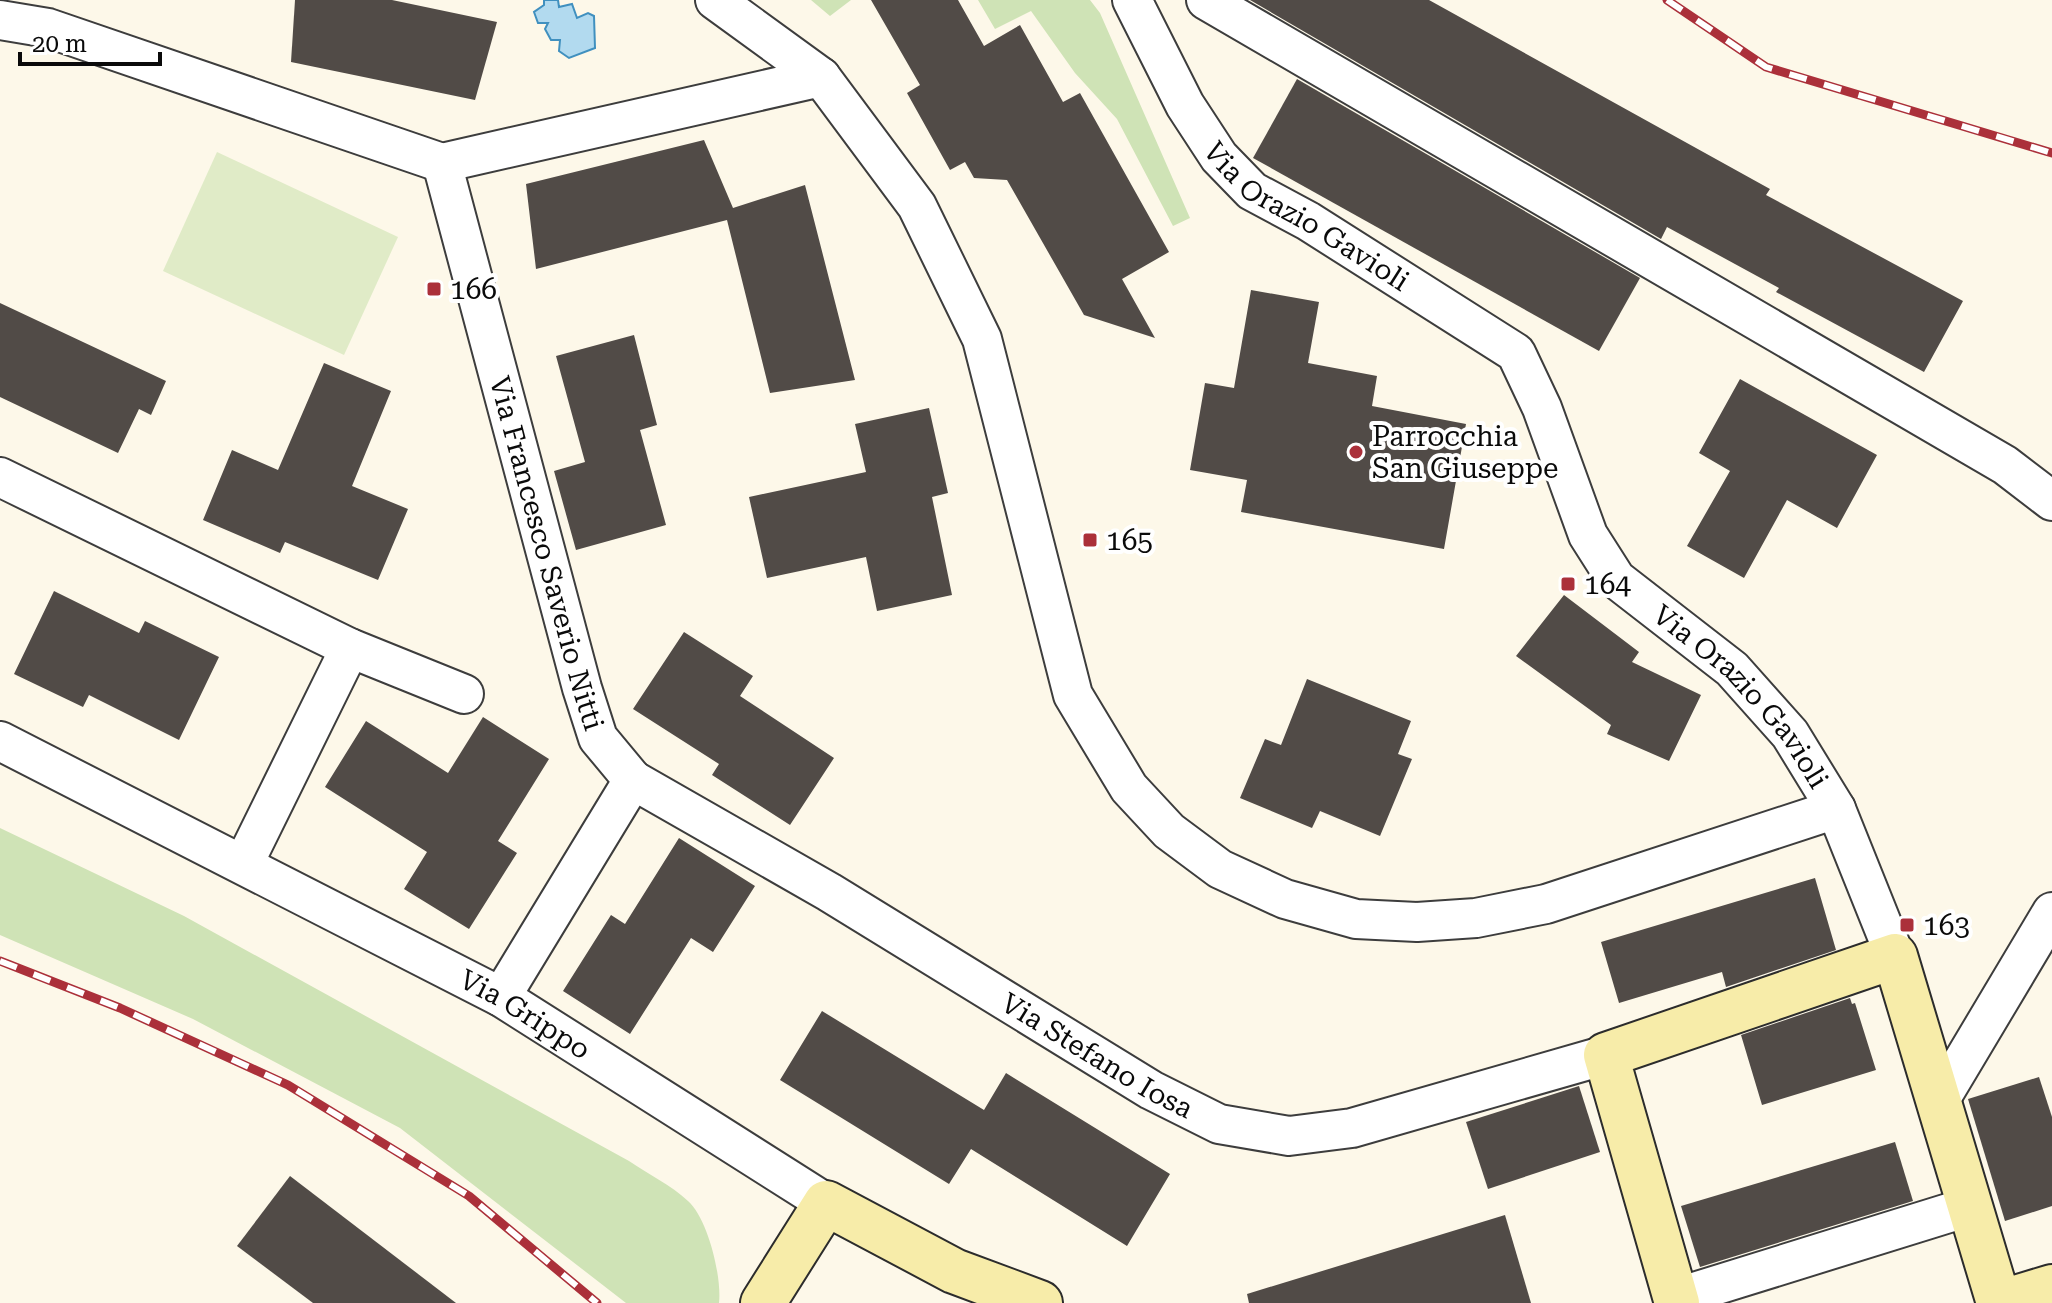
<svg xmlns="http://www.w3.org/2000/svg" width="2052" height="1303" font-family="'Roboto Serif',serif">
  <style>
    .green { fill: #cfe3b6 }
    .pitch { fill: #e0ebc7 }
    .water { fill: #b2daef; stroke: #4090bf; stroke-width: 2 }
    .building { fill: #514b47 }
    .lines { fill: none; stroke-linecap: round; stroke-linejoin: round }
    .street-casing { stroke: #3d3d3d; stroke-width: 42 }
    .secondary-casing { stroke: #2c2c2c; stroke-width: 48 }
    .street { stroke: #fff; stroke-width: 38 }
    .secondary { stroke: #f7eca9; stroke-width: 44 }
    .rail-casing { stroke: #ab303a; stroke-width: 9 }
    .rail { stroke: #fff; stroke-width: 6; stroke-dasharray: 18; stroke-linecap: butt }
    .poi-dot { fill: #ab303a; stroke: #fff; stroke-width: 3 }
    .labels { text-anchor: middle; stroke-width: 8; stroke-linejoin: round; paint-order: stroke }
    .street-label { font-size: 28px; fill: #0a0a0a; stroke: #fff }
    .poi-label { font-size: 28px; fill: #0a0a0a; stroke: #fff; text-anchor: start }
  </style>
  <rect width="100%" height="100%" fill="#fdf8e9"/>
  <g class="green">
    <path d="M 811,0 L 851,0 L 830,16 Z"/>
    <path d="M 978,0 L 1090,0 L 1100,13 L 1190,218 L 1173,226 L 1117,119 L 1075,73 L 1031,11 L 995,29 Z"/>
    <path d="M 0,828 L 184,916 L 629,1161 C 648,1174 671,1185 688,1201 C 708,1219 722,1277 719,1303 L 626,1303 L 400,1128 L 193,1019 L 0,935 Z"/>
  </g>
  <path class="pitch" d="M 217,152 L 398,237 L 344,355 L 163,271 Z"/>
  <path class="water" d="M 544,0 L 558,0 L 559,7 L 572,4 L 577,18 L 588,13 L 594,16 L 595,48 L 569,58 L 559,51 L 560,40 L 551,40 L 545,29 L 548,23 L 538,23 L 534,12 L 544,5 Z"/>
  <g class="building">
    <path d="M 295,0 L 392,0 L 497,22 L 475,100 L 291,62 Z"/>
    <path d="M 871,0 L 958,0 L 984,46 L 1020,25 L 1063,102 L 1080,93 L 1169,252 L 1122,279 L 1155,338 L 1084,315 L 1007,180 L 974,178 L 965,162 L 950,170 L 907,93 L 920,85 Z"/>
    <path d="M 1250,0 L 1429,0 L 1770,189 L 1766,195 L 1963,301 L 1924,372 L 1776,292 L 1779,288 L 1667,227 L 1661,239 Z"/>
    <path d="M 1297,79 L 1640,278 L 1599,351 L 1253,158 Z"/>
    <path d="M 704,140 L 733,208 L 805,185 L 855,380 L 770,393 L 727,220 L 536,269 L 526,184 Z"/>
    <path d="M 1251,290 L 1319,302 L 1308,363 L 1377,376 L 1372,406 L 1466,424 L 1444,549 L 1241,512 L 1247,480 L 1190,470 L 1205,383 L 1234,388 Z"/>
    <path d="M 0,303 L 166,381 L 151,415 L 139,409 L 118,453 L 0,397 Z"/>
    <path d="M 634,335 L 657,425 L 640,430 L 666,525 L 576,550 L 554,471 L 585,462 L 556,356 Z"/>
    <path d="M 324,363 L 391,391 L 352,486 L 408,509 L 378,580 L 285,542 L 280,553 L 203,520 L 232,450 L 278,470 Z"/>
    <path d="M 1740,379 L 1877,455 L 1837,528 L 1787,500 L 1744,578 L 1687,546 L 1730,471 L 1699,453 Z"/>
    <path d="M 929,408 L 948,493 L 932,497 L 952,595 L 877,611 L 866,557 L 767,578 L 749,497 L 866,472 L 855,424 Z"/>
    <path d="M 54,591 L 139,633 L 145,621 L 219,657 L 179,740 L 89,695 L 83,707 L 14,674 Z"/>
    <path d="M 1564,595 L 1639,652 L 1632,662 L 1701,695 L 1669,761 L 1607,734 L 1611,725 L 1516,656 Z"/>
    <path d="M 684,632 L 753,676 L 740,696 L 834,758 L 790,825 L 712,775 L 719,764 L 633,709 Z"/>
    <path d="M 1307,679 L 1411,721 L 1398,754 L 1412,759 L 1380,836 L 1320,811 L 1312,828 L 1240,798 L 1265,739 L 1281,745 Z"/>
    <path d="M 483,717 L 549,759 L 498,841 L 517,853 L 469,929 L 404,889 L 427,852 L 325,787 L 366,721 L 448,773 Z"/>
    <path d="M 679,838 L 755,886 L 713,952 L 691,938 L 630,1034 L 563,991 L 611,915 L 625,924 Z"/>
    <path d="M 1815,878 L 1836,950 L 1726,987 L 1722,972 L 1619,1003 L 1601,942 Z"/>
    <path d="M 1850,998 L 1852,1004 L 1855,1003 L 1876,1070 L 1762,1105 L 1741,1035 Z"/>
    <path d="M 822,1011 L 984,1110 L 1006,1073 L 1170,1174 L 1127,1246 L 971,1149 L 949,1184 L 780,1080 Z"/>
    <path d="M 2039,1077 L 2052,1117 L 2052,1206 L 2005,1221 L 1968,1099 Z"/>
    <path d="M 1579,1086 L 1600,1152 L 1488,1189 L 1466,1122 Z"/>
    <path d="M 1895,1142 L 1913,1201 L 1700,1267 L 1681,1206 Z"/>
    <path d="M 290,1176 L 456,1303 L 313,1303 L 237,1246 Z"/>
    <path d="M 1505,1215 L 1531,1303 L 1249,1303 L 1247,1294 Z"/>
  </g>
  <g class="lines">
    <g class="street-casing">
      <g id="street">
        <path d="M 715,0 L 821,77 L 917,206 L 982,339 L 1073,695 L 1129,788 L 1169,831 L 1220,869 L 1285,899 L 1356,919 L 1417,922 L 1476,918 L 1546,904 L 1836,809"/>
        <path id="s1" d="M 1132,0 L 1185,105 L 1219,157 L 1252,191 L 1308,221 L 1516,353 L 1542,408 L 1588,535 L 1616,579 L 1732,669 L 1790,734 L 1836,809 L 1895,956"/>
        <path d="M 1206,0 L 2005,465 L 2052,501"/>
        <path d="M 0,20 L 48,28 L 442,163 L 821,77"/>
        <path id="s2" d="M 442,163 L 582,688 L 598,738 L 633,780 L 501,997"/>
        <path d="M 0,477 L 350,648 L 244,863"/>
        <path d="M 350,648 L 464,694"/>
        <path id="s3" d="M 0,741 L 501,997 L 826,1203"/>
        <path id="s4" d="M 633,780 L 829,892 L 1151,1090 L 1219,1124 L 1289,1136 L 1352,1128 L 1606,1055"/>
        <path d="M 1938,1103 L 2052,912"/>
        <path d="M 1675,1298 L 1968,1207"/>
      </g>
    </g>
    <g class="secondary-casing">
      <g id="secondary">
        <path d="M 763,1303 L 826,1203 L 954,1271 L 1040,1303"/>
        <path d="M 1677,1303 L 1606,1055 L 1895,956 L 1999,1303 L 2052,1287"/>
      </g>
    </g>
    <use href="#street" class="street"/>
    <use href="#secondary" class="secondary"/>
    <g class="rail-casing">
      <g id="rail">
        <path d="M 1667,0 L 1766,67 L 2052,153"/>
        <path d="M 0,961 L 120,1008 L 288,1085 L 469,1196 L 597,1303"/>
      </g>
    </g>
    <use href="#rail" class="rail"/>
  </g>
  <g class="poi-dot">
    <rect x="426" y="281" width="16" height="16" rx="4"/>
    <circle cx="1356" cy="452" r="8"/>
    <rect x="1082" y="532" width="16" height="16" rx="4"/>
    <rect x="1560" y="576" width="16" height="16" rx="4"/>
    <rect x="1899" y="917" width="16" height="16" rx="4"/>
  </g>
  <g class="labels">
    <g class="street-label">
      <text dy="10" stroke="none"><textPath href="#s1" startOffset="286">Via Orazio Gavioli</textPath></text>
      <text dy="10" stroke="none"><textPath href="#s2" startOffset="404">Via Francesco Saverio Nitti</textPath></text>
      <text dy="10" stroke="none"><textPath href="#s1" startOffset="958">Via Orazio Gavioli</textPath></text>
      <text dy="10" stroke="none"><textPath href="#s3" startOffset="592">Via Grippo</textPath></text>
      <text dy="10" stroke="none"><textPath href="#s4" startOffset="540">Via Stefano Iosa</textPath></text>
    </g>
    <g class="poi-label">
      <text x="450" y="299">166</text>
      <text x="1372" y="446">Parrocchia<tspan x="1372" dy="32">San Giuseppe</tspan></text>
      <text x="1106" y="550">165</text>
      <text x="1584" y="594">164</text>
      <text x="1923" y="935">163</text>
    </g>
  </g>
  <path d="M20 52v12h140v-12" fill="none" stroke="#0a0a0a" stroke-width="4"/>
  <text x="32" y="52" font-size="24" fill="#0a0a0a" stroke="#ffffff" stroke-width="6" paint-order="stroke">20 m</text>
</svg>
